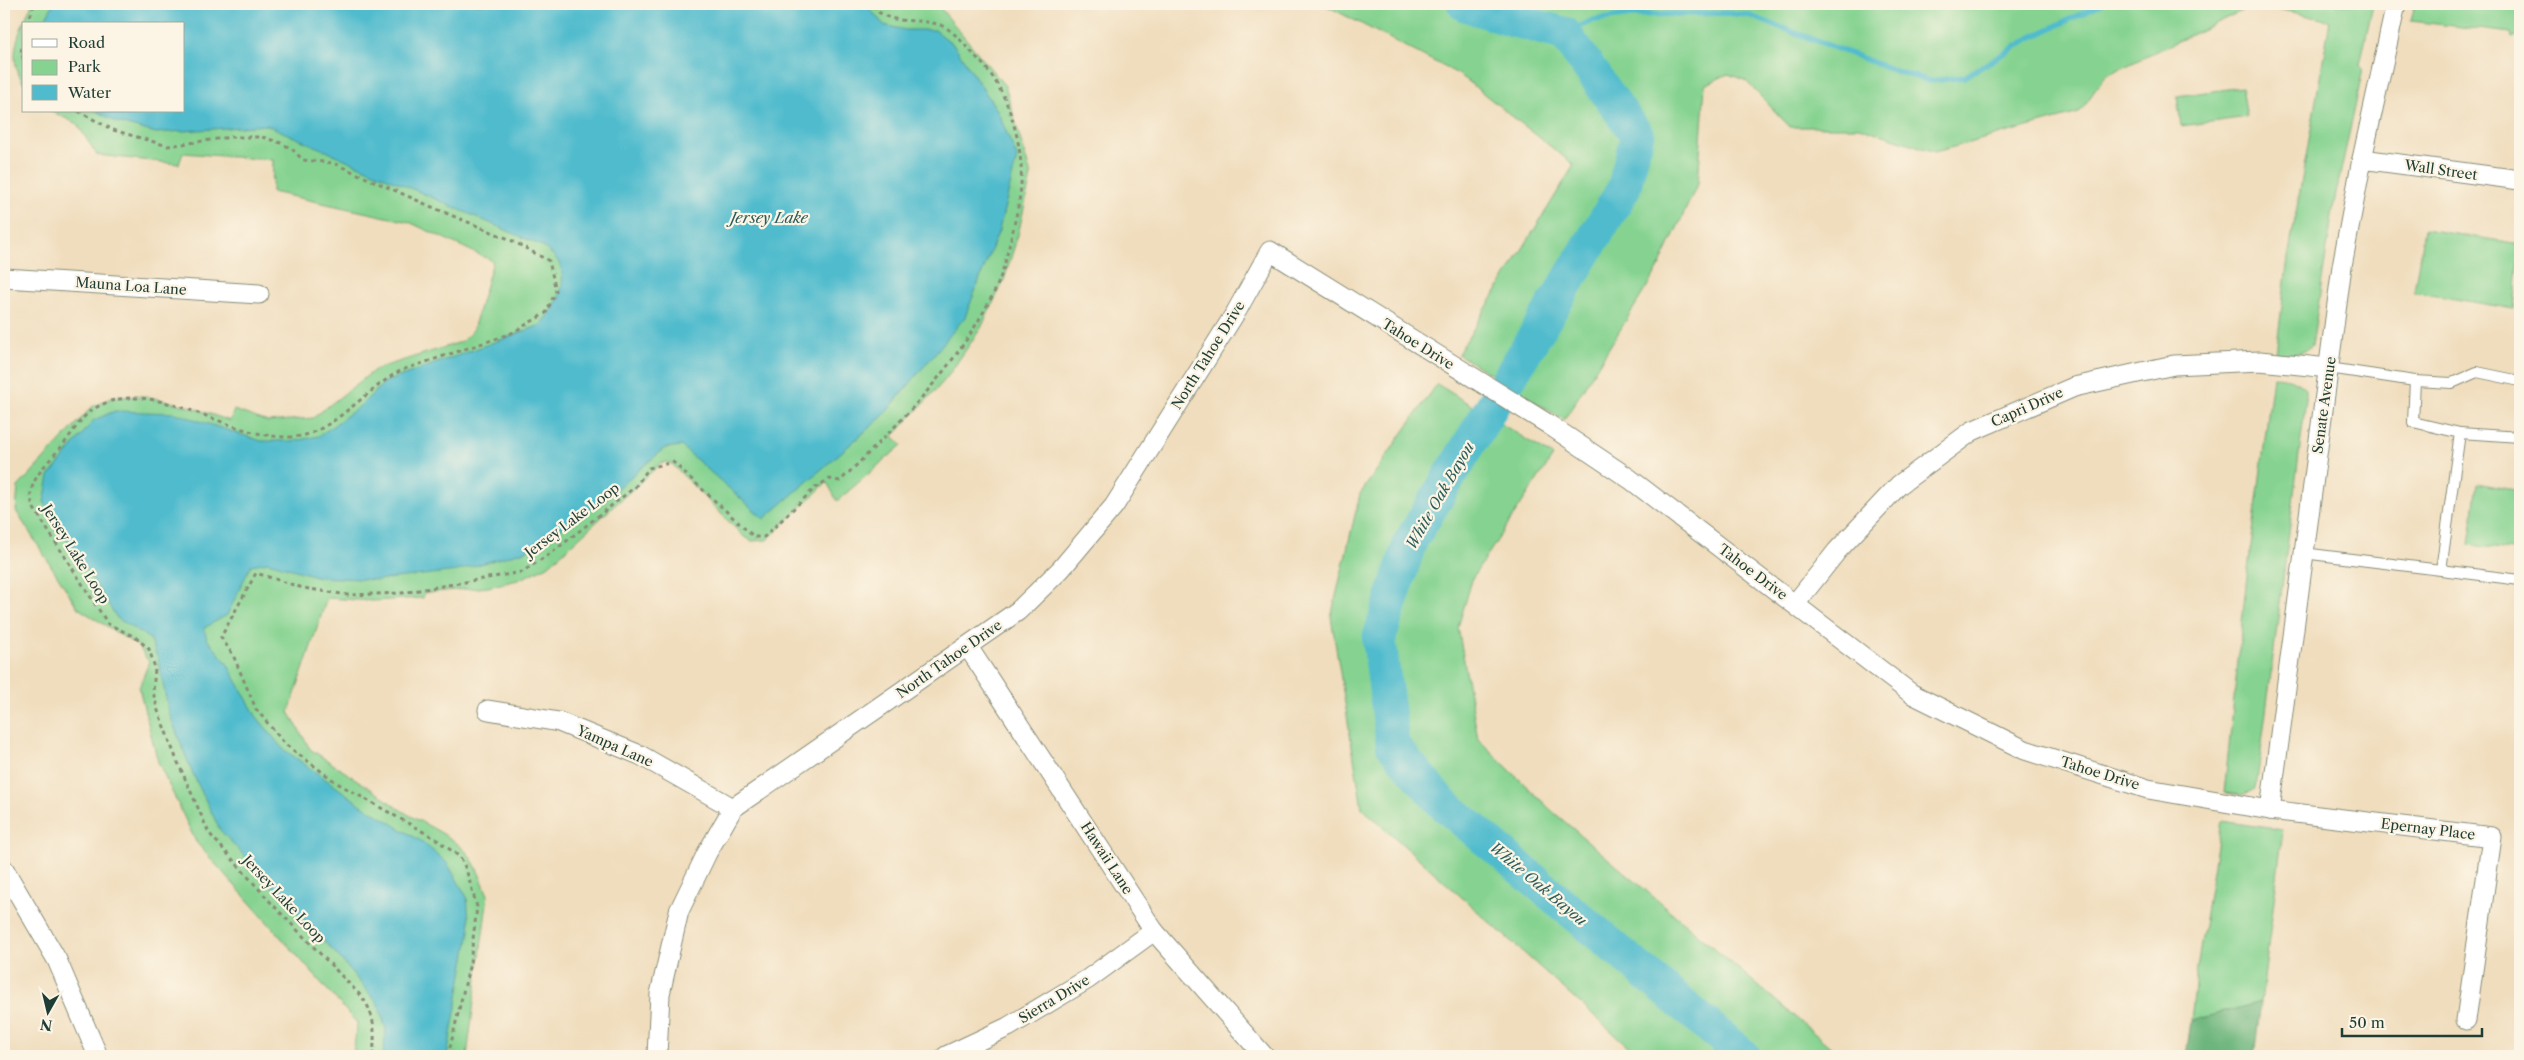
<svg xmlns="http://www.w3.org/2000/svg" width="2524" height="1060" font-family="'Libre Caslon Text',serif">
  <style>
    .green { fill: #86d391; stroke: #528862 }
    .forest { fill: #6cb57b; stroke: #467958 }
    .water { fill: #50bbcd; stroke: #387c80 }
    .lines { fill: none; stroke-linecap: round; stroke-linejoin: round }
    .stream { stroke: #50bbcd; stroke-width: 5.5 }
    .river { stroke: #50bbcd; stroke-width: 34 }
    .lane-casing { stroke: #888d78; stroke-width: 12 }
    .street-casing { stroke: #888d78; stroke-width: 21 }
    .path { stroke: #888d78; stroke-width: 3; stroke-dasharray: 4 4; stroke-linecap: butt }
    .lane { stroke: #fff; stroke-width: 10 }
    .street { stroke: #fff; stroke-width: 19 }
    .labels { text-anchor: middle; stroke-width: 4.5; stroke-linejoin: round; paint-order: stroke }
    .street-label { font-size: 14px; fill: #1f3d34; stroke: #fcf5e5 }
    .water-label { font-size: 15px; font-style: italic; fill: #2b5c5a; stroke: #fcf5e5 }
  </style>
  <rect width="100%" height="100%" fill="#fcf5e5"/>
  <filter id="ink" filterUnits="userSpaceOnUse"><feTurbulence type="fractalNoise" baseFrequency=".02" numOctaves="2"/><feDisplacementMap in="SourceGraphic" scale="10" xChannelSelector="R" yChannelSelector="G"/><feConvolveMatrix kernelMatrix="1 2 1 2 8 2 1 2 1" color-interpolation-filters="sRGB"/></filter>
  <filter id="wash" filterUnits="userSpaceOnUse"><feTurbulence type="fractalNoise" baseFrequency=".0096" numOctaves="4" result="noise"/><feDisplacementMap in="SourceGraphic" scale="20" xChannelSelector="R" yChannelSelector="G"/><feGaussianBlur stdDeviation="1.12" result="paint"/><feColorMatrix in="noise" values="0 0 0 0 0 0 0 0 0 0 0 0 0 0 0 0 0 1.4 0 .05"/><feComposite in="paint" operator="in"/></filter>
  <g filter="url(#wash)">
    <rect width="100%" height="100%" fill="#f0ddbd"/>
    <g class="green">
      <path d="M 32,4 L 937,4 L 1005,86 L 1031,176 L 1018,235 L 1004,280 L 981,328 L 945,380 L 893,436 L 902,445 L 837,501 L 827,482 L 767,540 L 752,541 L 743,536 L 672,464 L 665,462 L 659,465 L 548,566 L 518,580 L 488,587 L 424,593 L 423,598 L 373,601 L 327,598 L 289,712 L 310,749 L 383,797 C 406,818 450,832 467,853 C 477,865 482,881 488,895 L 467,1056 L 353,1056 L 357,1023 L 196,842 L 158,762 L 139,688 L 149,662 L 138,646 L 78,608 L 16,511 L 18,487 L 92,407 L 113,397 L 145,396 L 188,406 L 230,421 L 234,410 L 268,422 L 313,418 L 376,369 L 461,342 L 473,330 L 493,261 L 409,222 L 272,192 L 273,160 L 183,153 L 179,164 L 97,155 L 77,124 L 51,111 L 184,111 L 184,24 L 24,24 L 24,84 C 5,56 20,31 32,4 Z"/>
      <path d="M 1323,4 L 2256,4 L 2105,76 L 2079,113 L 1935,152 L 1859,127 L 1790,127 L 1745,80 L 1728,74 L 1705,85 L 1698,183 L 1658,269 L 1564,420 L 1458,354 L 1574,165 L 1460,75 Z"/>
      <path d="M 2257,4 L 2373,4 L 2360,64 L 2363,69 L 2334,203 L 2312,346 C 2300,356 2291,355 2276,353 L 2288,258 L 2330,21 Z"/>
      <path d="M 2415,4 L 2520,4 L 2520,36 L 2512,38 L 2511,33 L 2411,21 Z"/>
      <path d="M 2242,87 L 2247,117 L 2181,126 L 2177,96 Z"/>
      <path d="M 2424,229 L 2520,244 L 2514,309 L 2414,292 Z"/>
      <path d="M 2273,377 C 2287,378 2295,379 2306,389 L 2306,400 L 2257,782 L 2254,790 L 2243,795 L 2224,793 L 2246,585 Z"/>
      <path d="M 1437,384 L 1553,456 L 1473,577 L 1458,627 L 1478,739 L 1551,810 L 1841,1056 L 1639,1056 L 1362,808 L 1331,617 L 1360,494 Z"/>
      <path d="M 2477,483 L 2520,491 L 2520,551 L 2469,545 Z"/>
      <path d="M 2221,821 L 2283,830 L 2261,1002 L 2191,1021 L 2197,968 Z"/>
    </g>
    <path class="forest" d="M 2261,1002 L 2254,1056 L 2186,1056 L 2191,1021 Z"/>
    <path class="water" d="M 53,4 L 871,4 L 870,9 L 884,25 L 905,30 L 935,30 L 954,45 L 997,110 L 1017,157 L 999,230 L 965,317 L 883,416 L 764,519 L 681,446 L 665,448 L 603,500 L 528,550 L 457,571 L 378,580 L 319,577 L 268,562 L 251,565 L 227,615 L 204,628 L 207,639 L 227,663 L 256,716 L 282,748 L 363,806 L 421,841 L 447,863 L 467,897 L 470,931 L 447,1056 L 383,1056 L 386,1029 L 378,1004 L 338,956 L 220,830 L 192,772 L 169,713 L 158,659 L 150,639 L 117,618 L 44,502 L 49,476 L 94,420 L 115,411 L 175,413 L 261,441 L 294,441 L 319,436 L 359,407 L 385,382 L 541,325 C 555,308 569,285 559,263 C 556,257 548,251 542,246 L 267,125 L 156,133 L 116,122 L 96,111 L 184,111 L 184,24 L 43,24 Z"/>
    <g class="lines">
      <path class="stream" d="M 1565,34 L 1593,20 L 1631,15 L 1726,13 L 1748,15 L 1899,72 L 1930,81 L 1964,77 L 2030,38 L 2102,4"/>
      <path class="river" d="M 1464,4 L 1512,20 L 1565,34 L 1637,135 L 1624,188 L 1410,542 L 1379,639 L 1393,746 L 1441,802 L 1744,1056"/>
    </g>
  </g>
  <g filter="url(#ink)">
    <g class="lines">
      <g class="lane-casing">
        <g id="lane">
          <path d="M 2329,368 L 2415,381 L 2452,383 L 2477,372 L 2520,381"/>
          <path d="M 2415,381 L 2413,422 L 2460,433 L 2520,437"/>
          <path d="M 2303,553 L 2441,570 L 2460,433"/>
          <path d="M 2441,570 L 2520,580"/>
        </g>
      </g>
      <g class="street-casing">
        <g id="street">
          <path d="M 2362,159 L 2520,180"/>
          <path d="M 4,278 L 259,294"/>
          <path d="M 1795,604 L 1837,551 L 1899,485 L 1972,431 L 2074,387 L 2174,365 L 2260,361 L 2329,368"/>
          <path d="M 968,647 L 1154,931 L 1264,1056"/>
          <path d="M 488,710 L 559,722 L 640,755 L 733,808"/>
          <path d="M 2270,810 L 2342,266 L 2362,159 L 2396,4"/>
          <path d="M 4,869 L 57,960 L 98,1056"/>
          <path d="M 657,1056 L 660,994 L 679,911 L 707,853 L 733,808 L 1018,611 L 1061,569 L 1114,506 L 1236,312 L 1270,251 L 1548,424 L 1630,479 L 1912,694 L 2025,750 L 2148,789 L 2270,810 L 2492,837 L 2466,1020"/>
          <path d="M 946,1056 L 1008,1027 L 1088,979 L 1154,931"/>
        </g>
      </g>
      <g class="path">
        <path d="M 28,24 L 34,4"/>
        <path d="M 24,40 L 21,52 L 24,60"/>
        <path d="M 78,111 L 113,130 L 168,146 L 231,137 L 262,137 L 281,143 L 292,149 L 303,160 L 333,163 L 441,211 L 509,239 L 549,261 L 556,291 L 546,313 L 510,334 L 402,370 C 369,387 334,430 301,436 C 234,447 154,369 92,410 C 81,417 71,435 63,445 C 52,458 34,474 31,492 C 30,496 32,502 33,507 L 108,624 L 135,637 L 149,649 L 155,668 L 153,692 L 158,711 L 176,758 L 209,833 L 274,906 L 362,997 C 376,1016 375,1034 373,1056"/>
        <path d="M 448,1056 L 470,963 L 477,907 L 466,869 L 460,857 L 436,839 L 337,783 L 285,744 L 256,709 L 233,655 L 221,637 L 256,573 L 303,588 L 348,595 L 402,593 L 522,572 L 554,551 L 635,487 L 649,468 L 673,462 L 754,537 L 764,537 L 815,488 L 829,479 L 840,481 C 897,426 954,370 991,298 C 1002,279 1007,255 1012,234 C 1021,196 1025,176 1017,137 C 1010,107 999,80 977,58 C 966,47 952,27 937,24 C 916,18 893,25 876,10 L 875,4"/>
      </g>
      <use href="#lane" class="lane"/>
      <use href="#street" class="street"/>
    </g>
  </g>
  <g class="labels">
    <g class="street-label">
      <text transform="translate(2441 170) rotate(8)" y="5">Wall Street</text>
      <text transform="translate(131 286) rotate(4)" y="5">Mauna Loa Lane</text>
      <text transform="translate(1418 344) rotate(32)" y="5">Tahoe Drive</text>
      <text transform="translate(1208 355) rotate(-58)" y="5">North Tahoe Drive</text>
      <text transform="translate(2324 405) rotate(-82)" y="5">Senate Avenue</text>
      <text transform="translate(2027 407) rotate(-24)" y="5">Capri Drive</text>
      <text transform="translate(572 520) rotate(-37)" y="5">Jersey Lake Loop</text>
      <text transform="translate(76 554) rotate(58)" y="5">Jersey Lake Loop</text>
      <text transform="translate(1753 572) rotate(37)" y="5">Tahoe Drive</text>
      <text transform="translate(949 659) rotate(-35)" y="5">North Tahoe Drive</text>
      <text transform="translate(615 746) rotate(24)" y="5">Yampa Lane</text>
      <text transform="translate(2100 773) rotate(17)" y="5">Tahoe Drive</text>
      <text transform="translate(2428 829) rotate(7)" y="5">Epernay Place</text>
      <text transform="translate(1107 858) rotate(57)" y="5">Hawaii Lane</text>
      <text transform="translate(284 899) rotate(47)" y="5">Jersey Lake Loop</text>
      <text transform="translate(1054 999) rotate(-31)" y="5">Sierra Drive</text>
    </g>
    <g class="water-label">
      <text x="769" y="223">Jersey Lake</text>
      <text transform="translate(1440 496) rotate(-60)" y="5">White Oak Bayou</text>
      <text transform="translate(1538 884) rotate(40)" y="5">White Oak Bayou</text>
    </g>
  </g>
  <rect width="2524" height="1060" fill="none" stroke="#fcf5e5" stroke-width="20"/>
  <rect x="22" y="22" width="162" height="90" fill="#fcf5e5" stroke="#a4ab9e"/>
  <rect x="32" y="39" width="25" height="8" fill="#ffffff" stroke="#a4ab9e"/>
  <text x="68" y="48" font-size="15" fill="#1f3d34">Road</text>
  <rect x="32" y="60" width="25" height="15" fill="#86d391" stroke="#a4ab9e"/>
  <text x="68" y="72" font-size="15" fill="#1f3d34">Park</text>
  <rect x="32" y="85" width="25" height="15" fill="#50bbcd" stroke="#a4ab9e"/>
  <text x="68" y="98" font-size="15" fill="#1f3d34">Water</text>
  <g transform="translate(48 1012) rotate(188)" stroke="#fcf5e5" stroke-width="4" paint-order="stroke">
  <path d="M0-4L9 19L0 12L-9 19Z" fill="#1f3d34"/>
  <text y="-8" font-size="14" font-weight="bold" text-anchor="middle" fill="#1f3d34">N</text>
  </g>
  <path d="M2342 1028v8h140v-8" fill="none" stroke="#1f3d34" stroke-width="2.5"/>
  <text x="2349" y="1028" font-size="15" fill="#1f3d34" stroke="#fcf5e5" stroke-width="4" paint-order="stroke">50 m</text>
</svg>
